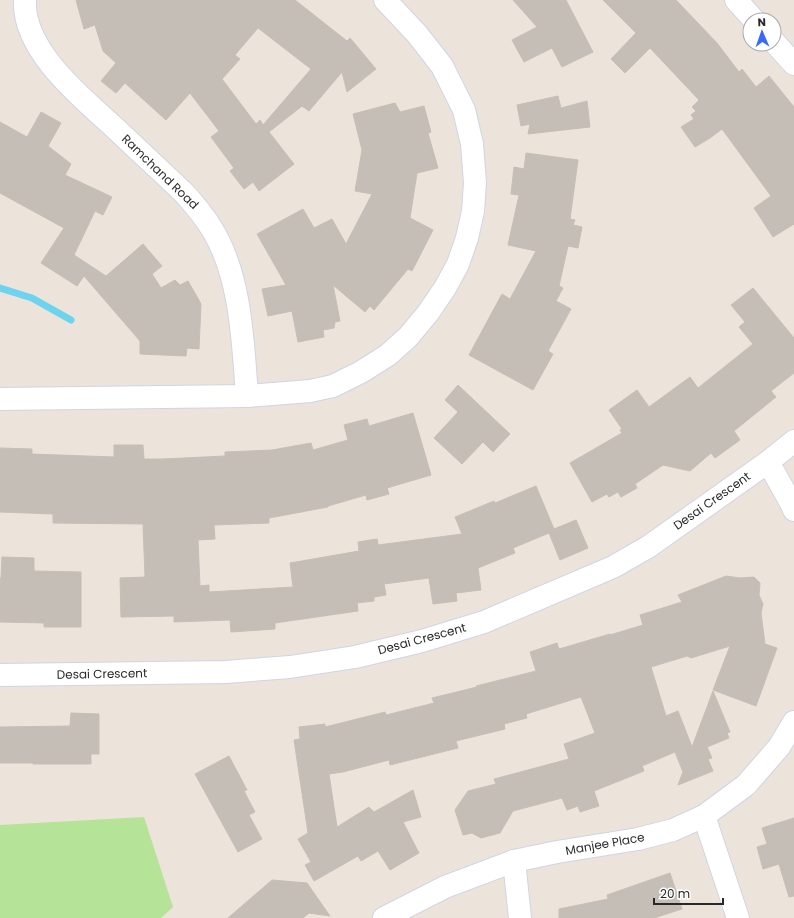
<svg xmlns="http://www.w3.org/2000/svg" width="794" height="918" font-family="Poppins,sans-serif">
  <style>
    .green { fill: #b5e397 }
    .lines { fill: none; stroke-linecap: round; stroke-linejoin: round }
    .stream { stroke: #6dd3ee; stroke-width: 7 }
    .building { fill: #c4beb7; stroke: #c7bfb5; fill-rule: evenodd }
    .minor-casing { stroke: #d0d5e2; stroke-width: 24 }
    .minor { stroke: #fff; stroke-width: 22 }
    .labels { text-anchor: middle; stroke-width: 3; stroke-linejoin: round; paint-order: stroke }
    .street-label { font-size: 12px; fill: #292929; stroke: #fff }
  </style>
  <rect width="100%" height="100%" fill="#ece3db"/>
  <path class="green" d="M 144,817 L 173,907 L 161,918 L 0,918 L 0,825 Z"/>
  <g class="lines">
    <path class="stream" d="M 0,288 L 32,298 L 71,320"/>
  </g>
  <g class="building">
    <path d="M 76,0 L 295,0 L 347,41 L 350,38 L 376,69 L 347,92 L 342,72 L 309,111 L 302,106 L 269,132 L 294,164 L 259,191 L 253,182 L 244,189 L 230,171 L 234,168 L 211,137 L 219,131 L 190,93 L 166,120 L 125,83 L 116,93 L 101,81 L 116,63 L 103,51 L 95,25 L 84,29 ZM 258,28 L 311,69 L 263,125 L 260,120 L 256,124 L 222,79 L 240,59 L 235,55 Z"/>
    <path d="M 513,0 L 566,0 L 593,52 L 562,67 L 552,48 L 524,62 L 512,40 L 537,27 Z"/>
    <path d="M 603,0 L 676,0 L 717,43 L 739,72 L 742,69 L 756,87 L 769,76 L 794,107 L 794,224 L 773,237 L 754,208 L 771,196 L 722,129 L 710,138 L 695,147 L 681,127 L 694,119 L 691,115 L 696,111 L 692,107 L 699,100 L 650,48 L 625,73 L 611,59 L 636,33 Z"/>
    <path d="M 558,96 L 561,108 L 587,101 L 590,127 L 528,134 L 530,124 L 521,126 L 517,105 Z"/>
    <path d="M 395,103 L 400,112 L 424,106 L 431,132 L 428,133 L 438,168 L 417,173 L 410,218 L 433,230 L 412,271 L 408,269 L 374,310 L 370,306 L 365,312 L 333,285 L 340,321 L 335,322 L 334,328 L 323,330 L 324,337 L 298,342 L 292,311 L 268,316 L 262,289 L 286,285 L 257,234 L 303,209 L 314,228 L 332,219 L 346,244 L 372,194 L 355,191 L 362,150 L 353,114 Z"/>
    <path d="M 41,112 L 61,123 L 48,146 L 71,164 L 65,175 L 112,197 L 103,215 L 95,211 L 74,255 L 106,276 L 143,244 L 162,266 L 152,274 L 161,288 L 175,280 L 180,285 L 188,281 L 200,302 L 201,305 L 199,349 L 187,348 L 186,356 L 140,354 L 140,341 L 84,276 L 77,286 L 41,263 L 64,228 L 0,193 L 0,122 L 27,137 Z"/>
    <path d="M 526,153 L 578,160 L 570,219 L 575,220 L 573,225 L 582,227 L 578,248 L 568,246 L 559,286 L 563,288 L 556,301 L 571,309 L 548,351 L 553,354 L 533,390 L 469,355 L 502,294 L 510,299 L 536,251 L 508,245 L 519,195 L 511,194 L 514,167 L 524,169 Z"/>
    <path d="M 753,288 L 794,338 L 794,373 L 771,391 L 776,397 L 734,431 L 740,440 L 715,458 L 711,453 L 690,471 L 663,465 L 635,484 L 637,488 L 621,497 L 618,492 L 609,497 L 607,494 L 592,502 L 570,463 L 622,433 L 620,430 L 622,429 L 609,410 L 637,390 L 649,407 L 690,377 L 698,388 L 753,344 L 739,327 L 745,322 L 731,305 Z"/>
    <path d="M 458,385 L 510,434 L 493,452 L 483,442 L 462,464 L 434,438 L 458,412 L 445,400 Z"/>
    <path d="M 413,413 L 431,475 L 387,488 L 389,494 L 367,500 L 366,495 L 328,506 L 328,507 L 269,518 L 269,523 L 214,525 L 215,539 L 198,540 L 200,586 L 209,585 L 209,592 L 293,587 L 290,563 L 359,551 L 358,542 L 377,539 L 378,545 L 462,534 L 455,517 L 494,501 L 495,503 L 536,486 L 554,529 L 576,520 L 588,548 L 560,560 L 549,533 L 513,548 L 515,553 L 478,568 L 481,590 L 456,593 L 457,601 L 433,604 L 429,578 L 384,584 L 386,595 L 374,597 L 374,601 L 357,603 L 358,611 L 275,623 L 275,629 L 231,632 L 230,620 L 174,622 L 174,616 L 121,617 L 120,578 L 145,577 L 143,524 L 53,523 L 53,514 L 0,512 L 0,448 L 32,449 L 32,454 L 114,457 L 114,445 L 143,445 L 144,459 L 163,459 L 225,456 L 225,452 L 272,450 L 311,443 L 313,450 L 348,440 L 344,425 L 367,419 L 369,426 Z"/>
    <path d="M 2,557 L 34,558 L 34,571 L 81,572 L 81,627 L 44,627 L 44,623 L 0,622 L 0,578 L 1,578 Z"/>
    <path d="M 726,576 L 740,578 L 754,577 L 760,583 L 759,595 L 763,604 L 761,613 L 765,644 L 777,648 L 756,706 L 713,690 L 730,646 L 691,658 L 687,656 L 651,667 L 666,716 L 678,711 L 692,747 L 713,691 L 730,732 L 727,733 L 729,738 L 707,747 L 712,758 L 708,759 L 713,771 L 678,785 L 683,772 L 675,752 L 642,766 L 644,771 L 594,791 L 599,806 L 580,812 L 578,806 L 567,810 L 562,798 L 513,811 L 500,833 L 481,838 L 472,833 L 463,835 L 455,810 L 468,791 L 496,784 L 494,779 L 569,759 L 564,744 L 595,733 L 581,697 L 526,714 L 527,718 L 504,724 L 505,729 L 456,741 L 458,748 L 390,765 L 389,760 L 343,772 L 329,774 L 337,827 L 369,807 L 374,812 L 413,790 L 421,817 L 403,822 L 419,853 L 390,870 L 378,851 L 361,861 L 358,856 L 314,881 L 305,865 L 311,862 L 298,839 L 308,833 L 294,740 L 300,739 L 299,727 L 325,724 L 325,727 L 385,712 L 386,715 L 434,703 L 432,698 L 477,687 L 476,686 L 536,671 L 530,652 L 557,643 L 559,649 L 610,634 L 610,635 L 643,625 L 640,615 L 682,602 L 678,595 Z"/>
    <path d="M 71,713 L 99,714 L 99,754 L 91,754 L 91,764 L 33,764 L 33,763 L 0,763 L 0,727 L 70,726 Z"/>
    <path d="M 229,756 L 247,790 L 244,791 L 255,812 L 249,815 L 262,839 L 238,852 L 195,774 Z"/>
    <path d="M 794,818 L 794,896 L 789,897 L 779,864 L 763,869 L 757,847 L 767,844 L 762,828 Z"/>
    <path d="M 670,873 L 682,909 L 654,918 L 559,918 L 559,909 L 608,899 L 607,895 Z"/>
    <path d="M 272,880 L 307,883 L 330,916 L 309,913 L 303,918 L 228,918 Z"/>
  </g>
  <g class="lines">
    <g class="minor-casing">
      <g id="minor">
        <path d="M 25,0 C 22,50 82,98 115,128 C 138,150 161,171 184,193 C 194,204 204,216 212,229 C 241,276 243,342 247,396"/>
        <path d="M 736,0 L 754,20"/>
        <path d="M 774,42 L 794,64"/>
        <path d="M 0,399 L 247,396 L 310,391 L 333,386 L 361,372 L 388,355 L 408,337 L 428,313 L 445,288 L 458,264 L 467,238 L 473,211 L 475,183 L 472,144 L 464,110 L 442,66 L 417,34 L 385,0"/>
        <path d="M 768,462 L 791,503 L 794,510"/>
        <path d="M 0,675 L 226,672 L 290,667 L 355,657 L 422,641 L 484,622 L 613,567 L 648,547 L 768,462 L 794,441"/>
        <path d="M 704,816 L 738,918"/>
        <path d="M 514,861 L 520,918"/>
        <path d="M 384,918 L 445,887 L 514,861 L 557,852 L 638,839 L 673,830 L 704,816 L 746,785 L 779,747 L 794,722"/>
      </g>
    </g>
    <use href="#minor" class="minor"/>
  </g>
  <g class="labels">
    <g class="street-label">
      <text transform="translate(160 172) rotate(44)" y="4">Ramchand Road</text>
      <text transform="translate(712 501) rotate(-35)" y="4">Desai Crescent</text>
      <text transform="translate(422 639) rotate(-15)" y="4">Desai Crescent</text>
      <text transform="translate(102 674) rotate(-1)" y="4">Desai Crescent</text>
      <text transform="translate(605 844) rotate(-10)" y="4">Manjee Place</text>
    </g>
  </g>
  <g transform="translate(762 32) rotate(358)"><circle r="19" fill="#ffffff" stroke="#a9a9a9"/>
  <path d="M0-3L7 15L0 10L-7 15Z" fill="#3a68fa"/>
  <text y="-6" font-size="11" font-weight="bold" text-anchor="middle" fill="#292929">N</text>
  </g>
  <path d="M654 898v6h69v-6" fill="none" stroke="#292929" stroke-width="2"/>
  <text x="660" y="898" font-size="12" fill="#292929" stroke="#ffffff" stroke-width="3" paint-order="stroke">20 m</text>
</svg>
